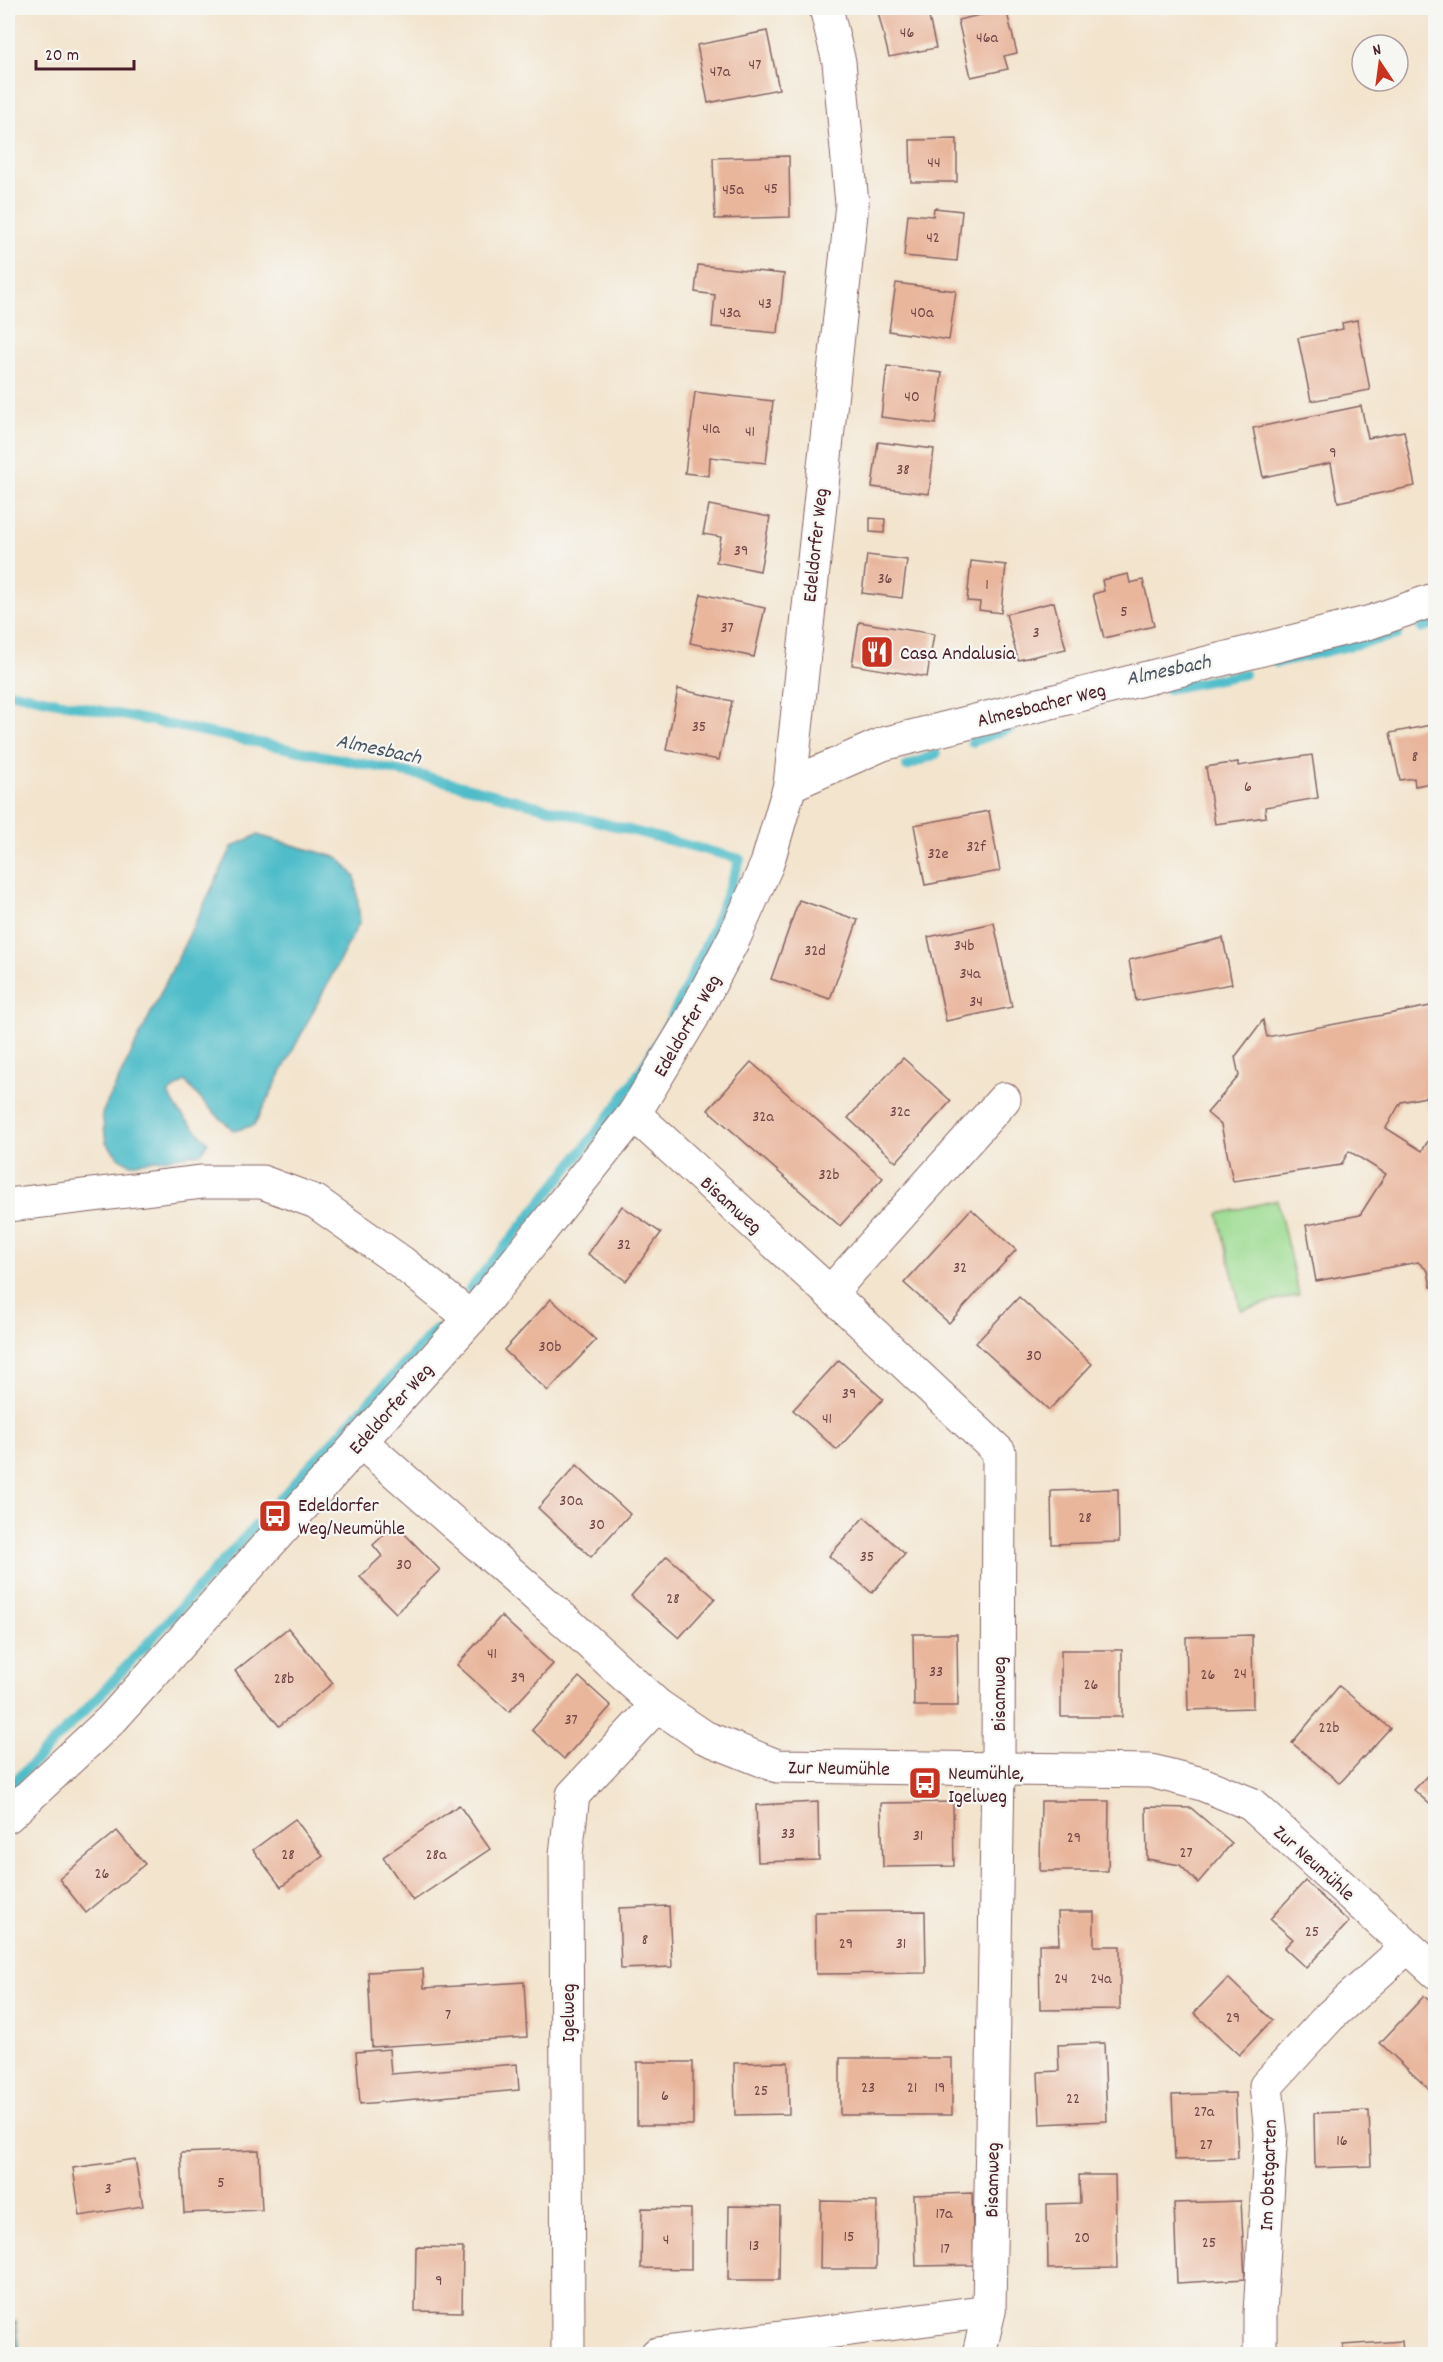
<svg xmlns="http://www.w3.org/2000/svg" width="1443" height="2362" font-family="Dekko,sans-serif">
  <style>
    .green { fill: #9ddc92; stroke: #747e5e; stroke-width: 1.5 }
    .water { fill: #50bdc9; stroke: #4d6e7a; stroke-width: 1.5 }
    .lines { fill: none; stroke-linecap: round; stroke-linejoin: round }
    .stream { stroke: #50bdc9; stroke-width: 10 }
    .building { fill: #e9b69c; fill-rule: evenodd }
    .minor-casing { stroke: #856464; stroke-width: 35 }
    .minor { stroke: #fff; stroke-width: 33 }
    .labels { text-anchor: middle; stroke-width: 4.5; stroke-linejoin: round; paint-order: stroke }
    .number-label { font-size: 16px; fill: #724547 }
    .street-label { font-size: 20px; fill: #4a1f2b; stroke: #f6f6f2 }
    .poi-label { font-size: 20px; fill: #4a1f2b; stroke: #f6f6f2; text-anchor: start }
    .water-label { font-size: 21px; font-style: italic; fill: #4c5662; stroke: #f6f6f2 }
  </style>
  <rect width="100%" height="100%" fill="#f6f6f2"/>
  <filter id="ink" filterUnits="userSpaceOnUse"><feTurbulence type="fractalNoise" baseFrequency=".0167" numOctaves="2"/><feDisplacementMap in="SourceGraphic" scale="12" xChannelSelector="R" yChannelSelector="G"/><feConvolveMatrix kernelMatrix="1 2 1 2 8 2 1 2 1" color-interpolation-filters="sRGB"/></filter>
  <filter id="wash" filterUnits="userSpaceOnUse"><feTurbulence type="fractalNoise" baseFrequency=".008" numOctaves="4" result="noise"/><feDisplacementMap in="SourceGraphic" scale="24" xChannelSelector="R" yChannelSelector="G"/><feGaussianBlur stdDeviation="1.35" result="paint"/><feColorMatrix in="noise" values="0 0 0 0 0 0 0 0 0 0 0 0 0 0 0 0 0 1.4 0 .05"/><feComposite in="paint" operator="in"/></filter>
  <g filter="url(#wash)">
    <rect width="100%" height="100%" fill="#f3e4cd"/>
    <path class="green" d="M 1277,1200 L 1299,1295 L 1241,1310 L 1218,1214 Z"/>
    <g class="water">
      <path d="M 257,835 L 339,858 L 355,877 L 360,921 L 254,1125 L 234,1131 L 204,1103 L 185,1081 L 168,1094 L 180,1113 L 208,1142 L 201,1153 L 130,1164 L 119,1158 L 106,1142 L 102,1113 L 232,847 Z"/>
      <path d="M 16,2322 L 20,2354 L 8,2354 L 8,2323 Z"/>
    </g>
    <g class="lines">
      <g class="stream">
        <path d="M 1421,628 L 1436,623"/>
        <path d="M 1277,663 L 1397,635"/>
        <path d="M 1168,689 L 1244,674"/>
        <path d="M 8,692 L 428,777 L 740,859 C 711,940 671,1029 621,1100 C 573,1165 521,1227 470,1289"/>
        <path d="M 972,742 L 1012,727"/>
        <path d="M 907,766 L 936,754"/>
        <path d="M 9,1787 L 99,1696 L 436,1329"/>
      </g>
    </g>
    <g id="blocks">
      <g class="building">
        <path d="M 877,8 L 945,8 L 928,13 L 936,48 L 889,57 Z"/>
        <path d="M 1006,9 L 1017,53 L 1004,56 L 1008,69 L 971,77 L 958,20 Z"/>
        <path d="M 767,31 L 779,89 L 708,103 L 697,45 Z"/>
        <path d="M 957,139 L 957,182 L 911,182 L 910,140 Z"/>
        <path d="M 789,156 L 790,217 L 715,219 L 713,158 Z"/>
        <path d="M 934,208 L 962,211 L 957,261 L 904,256 L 908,214 L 933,216 Z"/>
        <path d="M 698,265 L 784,274 L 778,333 L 712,327 L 715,295 L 695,292 Z"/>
        <path d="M 896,283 L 956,291 L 949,340 L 889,331 Z"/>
        <path d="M 1357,320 L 1370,390 L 1311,401 L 1298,338 L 1343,329 L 1342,323 Z"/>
        <path d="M 887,366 L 942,373 L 936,424 L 881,417 Z"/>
        <path d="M 695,392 L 773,401 L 766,463 L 710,457 L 709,476 L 685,473 Z"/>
        <path d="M 1361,406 L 1368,438 L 1404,431 L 1415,486 L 1338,502 L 1331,463 L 1263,477 L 1253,428 Z"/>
        <path d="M 878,442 L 934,449 L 929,494 L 872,487 Z"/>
        <path d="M 709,505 L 770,517 L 760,571 L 716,562 L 721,537 L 703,534 Z"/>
        <path d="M 870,518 L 885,519 L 884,533 L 870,532 Z"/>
        <path d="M 867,555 L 907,560 L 902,598 L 862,593 Z"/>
        <path d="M 971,561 L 1006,565 L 1001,613 L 979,610 L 980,602 L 967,601 Z"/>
        <path d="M 1128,574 L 1130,583 L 1143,580 L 1154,626 L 1104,638 L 1093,594 L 1104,591 L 1102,580 Z"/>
        <path d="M 701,594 L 765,608 L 754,657 L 690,643 Z"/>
        <path d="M 1054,602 L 1066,649 L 1018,660 L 1006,614 Z"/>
        <path d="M 859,622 L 934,634 L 927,677 L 852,665 Z"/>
        <path d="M 678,689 L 732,701 L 719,760 L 666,750 Z"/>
        <path d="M 1436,724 L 1436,782 L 1415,786 L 1414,778 L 1400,780 L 1390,733 Z"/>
        <path d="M 1312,755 L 1318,798 L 1265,807 L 1266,817 L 1215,824 L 1206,767 L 1238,762 L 1238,766 Z"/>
        <path d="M 989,811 L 1000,871 L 925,885 L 914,825 Z"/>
        <path d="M 799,900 L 858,920 L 830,999 L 771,979 Z"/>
        <path d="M 994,923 L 1012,1007 L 946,1021 L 928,937 Z"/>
        <path d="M 1223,938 L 1232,984 L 1136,1001 L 1129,960 Z"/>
        <path d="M 1436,1005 L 1436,1286 L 1431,1287 L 1428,1271 L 1418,1262 L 1316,1281 L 1306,1225 L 1360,1215 L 1386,1174 L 1349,1151 L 1341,1165 L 1233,1181 L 1221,1125 L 1207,1113 L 1239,1076 L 1235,1057 L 1263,1020 L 1267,1037 ZM 1426,1097 L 1434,1131 L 1422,1151 L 1386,1128 L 1401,1102 Z"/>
        <path d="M 903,1058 L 951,1101 L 896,1162 L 848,1118 Z"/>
        <path d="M 751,1062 L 883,1178 L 840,1226 L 708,1110 Z"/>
        <path d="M 622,1206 L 661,1233 L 626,1281 L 588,1254 Z"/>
        <path d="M 971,1209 L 1016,1250 L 949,1323 L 904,1283 Z"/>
        <path d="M 1019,1297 L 1092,1364 L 1049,1410 L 976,1343 Z"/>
        <path d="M 551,1299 L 596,1340 L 548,1391 L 504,1350 Z"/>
        <path d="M 839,1360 L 883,1399 L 837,1450 L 793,1410 Z"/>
        <path d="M 577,1465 L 630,1514 L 591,1557 L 538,1508 Z"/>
        <path d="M 1118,1489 L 1119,1542 L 1052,1544 L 1051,1491 Z"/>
        <path d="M 864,1517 L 905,1554 L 872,1593 L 829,1556 Z"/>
        <path d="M 395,1524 L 440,1570 L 396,1613 L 360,1577 L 382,1556 L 373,1545 Z"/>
        <path d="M 667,1556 L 715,1598 L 679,1638 L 631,1596 Z"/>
        <path d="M 501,1616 L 553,1664 L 509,1712 L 457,1665 Z"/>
        <path d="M 288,1628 L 333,1683 L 279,1726 L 235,1671 Z"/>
        <path d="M 913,1634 L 957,1634 L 958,1706 L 914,1706 Z"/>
        <path d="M 1252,1635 L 1253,1708 L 1188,1710 L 1186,1637 Z"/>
        <rect x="1061" y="1650" width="61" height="67"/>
        <path d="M 579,1677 L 611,1706 L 564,1759 L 532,1730 Z"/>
        <path d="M 1339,1686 L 1390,1728 L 1340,1783 L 1292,1743 Z"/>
        <path d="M 1436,1766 L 1436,1810 L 1414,1790 Z"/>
        <path d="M 1041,1801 L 1109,1801 L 1108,1871 L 1040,1871 Z"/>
        <path d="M 818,1802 L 819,1860 L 758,1862 L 756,1805 Z"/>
        <path d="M 953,1802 L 954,1866 L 883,1867 L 881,1803 Z"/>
        <path d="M 459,1805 L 490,1849 L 413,1901 L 383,1857 Z"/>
        <path d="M 1146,1807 L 1191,1808 L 1232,1843 L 1198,1883 L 1180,1865 L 1147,1859 Z"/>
        <path d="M 295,1819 L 323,1856 L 281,1887 L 253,1850 Z"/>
        <path d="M 117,1831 L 145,1864 L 86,1913 L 59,1879 Z"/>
        <path d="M 1305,1881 L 1349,1922 L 1306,1968 L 1284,1948 L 1293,1939 L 1270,1919 Z"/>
        <path d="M 669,1906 L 672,1967 L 621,1969 L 619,1908 Z"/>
        <path d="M 925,1911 L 926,1973 L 816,1974 L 815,1912 Z"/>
        <path d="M 1058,1912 L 1094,1912 L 1094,1946 L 1120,1946 L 1120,2009 L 1040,2010 L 1039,1944 L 1059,1944 Z"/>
        <path d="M 423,1969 L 424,1988 L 524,1982 L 527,2037 L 372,2047 L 368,1972 Z"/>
        <path d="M 1228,1978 L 1272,2020 L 1239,2055 L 1194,2013 Z"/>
        <path d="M 1424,1996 L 1436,2007 L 1436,2096 L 1380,2043 Z"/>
        <path d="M 1104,2043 L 1107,2121 L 1040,2124 L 1038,2072 L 1059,2071 L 1058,2045 Z"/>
        <path d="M 389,2049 L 391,2074 L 517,2064 L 519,2090 L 360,2104 L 356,2052 Z"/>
        <rect x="840" y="2058" width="112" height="57"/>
        <rect x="637" y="2062" width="56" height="63"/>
        <path d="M 788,2062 L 789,2114 L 735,2115 L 734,2063 Z"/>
        <path d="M 1235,2093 L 1238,2158 L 1175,2160 L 1172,2095 Z"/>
        <path d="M 1369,2111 L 1371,2166 L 1315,2168 L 1314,2113 Z"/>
        <path d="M 259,2150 L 262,2210 L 184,2213 L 181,2153 Z"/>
        <path d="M 135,2159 L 143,2206 L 80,2216 L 73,2168 Z"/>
        <path d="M 1079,2175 L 1115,2175 L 1117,2268 L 1048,2269 L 1047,2204 L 1080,2203 Z"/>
        <path d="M 972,2193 L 974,2265 L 916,2266 L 914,2195 Z"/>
        <path d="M 821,2201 L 877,2202 L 876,2269 L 820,2269 Z"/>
        <path d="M 1241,2201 L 1245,2279 L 1177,2283 L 1174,2203 Z"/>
        <path d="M 729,2206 L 780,2207 L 779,2280 L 728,2280 Z"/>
        <path d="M 642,2208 L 691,2209 L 691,2269 L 641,2268 Z"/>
        <path d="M 416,2247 L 463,2248 L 462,2312 L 415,2311 Z"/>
        <path d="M 1402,2341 L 1403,2354 L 1343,2354 L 1343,2345 Z"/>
        <path d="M 1017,2350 L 1106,2352 L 1106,2354 L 1017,2354 Z"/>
      </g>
    </g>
  </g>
  <g filter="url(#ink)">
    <use href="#blocks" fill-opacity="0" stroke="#856464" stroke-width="1.5"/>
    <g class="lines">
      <g class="minor-casing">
        <g id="minor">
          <path d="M 790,785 L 883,744 L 1371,622 L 1436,599"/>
          <path d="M 634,1114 L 830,1293 L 999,1452 L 998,1770 L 989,2311 L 979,2354"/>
          <path d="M 8,1205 L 202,1182 L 262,1182 L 316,1202 L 401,1262 L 471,1318"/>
          <path d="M 830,1293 L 1004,1099"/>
          <path d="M 360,1441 L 571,1626 L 657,1705 L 704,1737 L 777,1766 L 1151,1771 L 1202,1784 L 1251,1804 L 1436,1972"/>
          <path d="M 8,1816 L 111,1720 L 471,1318 L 634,1114 L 692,1018 L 735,936 L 767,864 L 790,785 L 852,204 L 839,62 L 826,8"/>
          <path d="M 568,2354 L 566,1854 L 573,1795 L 657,1705"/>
          <path d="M 657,2354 L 989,2311"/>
          <path d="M 1260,2354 L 1260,2313 L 1271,2133 L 1266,2086 L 1329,2017 L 1407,1947"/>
        </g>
      </g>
      <use href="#minor" class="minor"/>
    </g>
  </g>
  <defs>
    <g id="restaurant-square" transform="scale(1.725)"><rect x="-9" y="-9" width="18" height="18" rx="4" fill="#c8321e" stroke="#f6f6f2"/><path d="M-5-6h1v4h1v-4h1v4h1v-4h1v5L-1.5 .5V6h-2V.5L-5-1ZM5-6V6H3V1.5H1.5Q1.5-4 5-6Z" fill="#fff"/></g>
    <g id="bus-square" transform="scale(1.725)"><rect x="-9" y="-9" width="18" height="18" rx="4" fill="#c8321e" stroke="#f6f6f2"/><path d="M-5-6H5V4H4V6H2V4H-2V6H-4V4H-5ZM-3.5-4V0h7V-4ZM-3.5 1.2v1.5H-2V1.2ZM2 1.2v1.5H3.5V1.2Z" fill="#fff"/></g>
  </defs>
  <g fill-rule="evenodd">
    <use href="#restaurant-square" x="877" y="652"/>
    <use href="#bus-square" x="275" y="1516"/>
    <use href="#bus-square" x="925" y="1783"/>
  </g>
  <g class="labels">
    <g class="number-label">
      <text x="907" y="37">46</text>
      <text x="987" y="42">46a</text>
      <text x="755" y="69">47</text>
      <text x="720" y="76">47a</text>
      <text x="934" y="167">44</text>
      <text x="771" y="193">45</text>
      <text x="733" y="194">45a</text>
      <text x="933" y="242">42</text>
      <text x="765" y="308">43</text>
      <text x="730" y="317">43a</text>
      <text x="922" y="317">40a</text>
      <text x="912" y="401">40</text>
      <text x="711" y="433">41a</text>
      <text x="750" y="436">41</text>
      <text x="1333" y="457">9</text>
      <text x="903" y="474">38</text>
      <text x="741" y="555">39</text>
      <text x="885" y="583">36</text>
      <text x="987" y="589">1</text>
      <text x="1124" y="616">5</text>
      <text x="727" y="632">37</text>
      <text x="1036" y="637">3</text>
      <text x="699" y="731">35</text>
      <text x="1415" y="761">8</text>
      <text x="1248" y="791">6</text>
      <text x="976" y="851">32f</text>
      <text x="938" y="858">32e</text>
      <text x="964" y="950">34b</text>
      <text x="815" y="955">32d</text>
      <text x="970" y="978">34a</text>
      <text x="976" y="1006">34</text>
      <text x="900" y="1116">32c</text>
      <text x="763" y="1121">32a</text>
      <text x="829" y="1179">32b</text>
      <text x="624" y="1249">32</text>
      <text x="960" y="1272">32</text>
      <text x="550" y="1351">30b</text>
      <text x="1034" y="1360">30</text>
      <text x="849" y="1398">39</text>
      <text x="827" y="1423">41</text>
      <text x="571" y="1505">30a</text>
      <text x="1085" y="1522">28</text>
      <text x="597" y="1529">30</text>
      <text x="867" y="1561">35</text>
      <text x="404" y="1569">30</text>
      <text x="673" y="1603">28</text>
      <text x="492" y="1658">41</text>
      <text x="936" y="1676">33</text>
      <text x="1240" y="1678">24</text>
      <text x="1208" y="1679">26</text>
      <text x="518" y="1682">39</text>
      <text x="284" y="1683">28b</text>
      <text x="1091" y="1689">26</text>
      <text x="571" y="1724">37</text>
      <text x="1329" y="1732">22b</text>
      <text x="788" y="1838">33</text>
      <text x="918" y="1840">31</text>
      <text x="1074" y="1842">29</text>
      <text x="1186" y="1857">27</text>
      <text x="288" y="1859">28</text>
      <text x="436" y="1859">28a</text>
      <text x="102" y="1878">26</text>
      <text x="1312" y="1936">25</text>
      <text x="645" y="1944">8</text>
      <text x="846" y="1948">29</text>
      <text x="901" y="1948">31</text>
      <text x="1061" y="1983">24</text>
      <text x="1101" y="1983">24a</text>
      <text x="448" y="2019">7</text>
      <text x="1233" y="2022">29</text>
      <text x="868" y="2092">23</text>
      <text x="912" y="2092">21</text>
      <text x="940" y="2092">19</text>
      <text x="761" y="2095">25</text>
      <text x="665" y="2100">6</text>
      <text x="1073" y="2103">22</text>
      <text x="1204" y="2116">27a</text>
      <text x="1342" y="2145">16</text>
      <text x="1206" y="2149">27</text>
      <text x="221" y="2187">5</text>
      <text x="108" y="2193">3</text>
      <text x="944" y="2218">17a</text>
      <text x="849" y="2241">15</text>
      <text x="1082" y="2242">20</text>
      <text x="666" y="2244">4</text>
      <text x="1209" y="2247">25</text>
      <text x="754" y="2250">13</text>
      <text x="945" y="2253">17</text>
      <text x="439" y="2285">9</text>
    </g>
    <g class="street-label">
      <text transform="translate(814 545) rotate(-84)" y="7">Edeldorfer Weg</text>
      <text transform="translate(1041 704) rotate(-14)" y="7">Almesbacher Weg</text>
      <text transform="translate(686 1025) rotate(-60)" y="7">Edeldorfer Weg</text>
      <text transform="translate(732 1204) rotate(42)" y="7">Bisamweg</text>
      <text transform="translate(390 1408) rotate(-48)" y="7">Edeldorfer Weg</text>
      <text transform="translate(998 1694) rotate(-90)" y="7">Bisamweg</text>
      <text transform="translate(839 1767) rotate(1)" y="7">Zur Neumühle</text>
      <text transform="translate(1315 1862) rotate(42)" y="7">Zur Neumühle</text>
      <text transform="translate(567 2013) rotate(-90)" y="7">Igelweg</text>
      <text transform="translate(1267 2175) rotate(-88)" y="7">Im Obstgarten</text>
      <text transform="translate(991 2180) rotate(-89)" y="7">Bisamweg</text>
    </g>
    <g class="poi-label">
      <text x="900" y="659">Casa Andalusia</text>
      <text x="298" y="1511">Edeldorfer<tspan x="298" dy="23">Weg/Neumühle</tspan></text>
      <text x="948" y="1779">Neumühle,<tspan x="948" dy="23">Igelweg</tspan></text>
    </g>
    <g class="water-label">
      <text transform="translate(1168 669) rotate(-12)" y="7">Almesbach</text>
      <text transform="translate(379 748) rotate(12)" y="7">Almesbach</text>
    </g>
  </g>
  <rect width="1443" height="2362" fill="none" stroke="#f6f6f2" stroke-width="30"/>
  <g transform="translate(1380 63) rotate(347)"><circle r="28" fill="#f6f6f2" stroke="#b1a0a2" stroke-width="1.5"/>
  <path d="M0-4.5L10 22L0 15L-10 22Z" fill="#c8321e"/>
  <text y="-9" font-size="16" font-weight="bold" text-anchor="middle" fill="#4a1f2b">N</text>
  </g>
  <path d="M36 60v9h98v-9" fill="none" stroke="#4a1f2b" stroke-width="3"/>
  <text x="45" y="60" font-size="18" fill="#4a1f2b" stroke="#f6f6f2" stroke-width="4.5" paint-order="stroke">20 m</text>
</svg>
